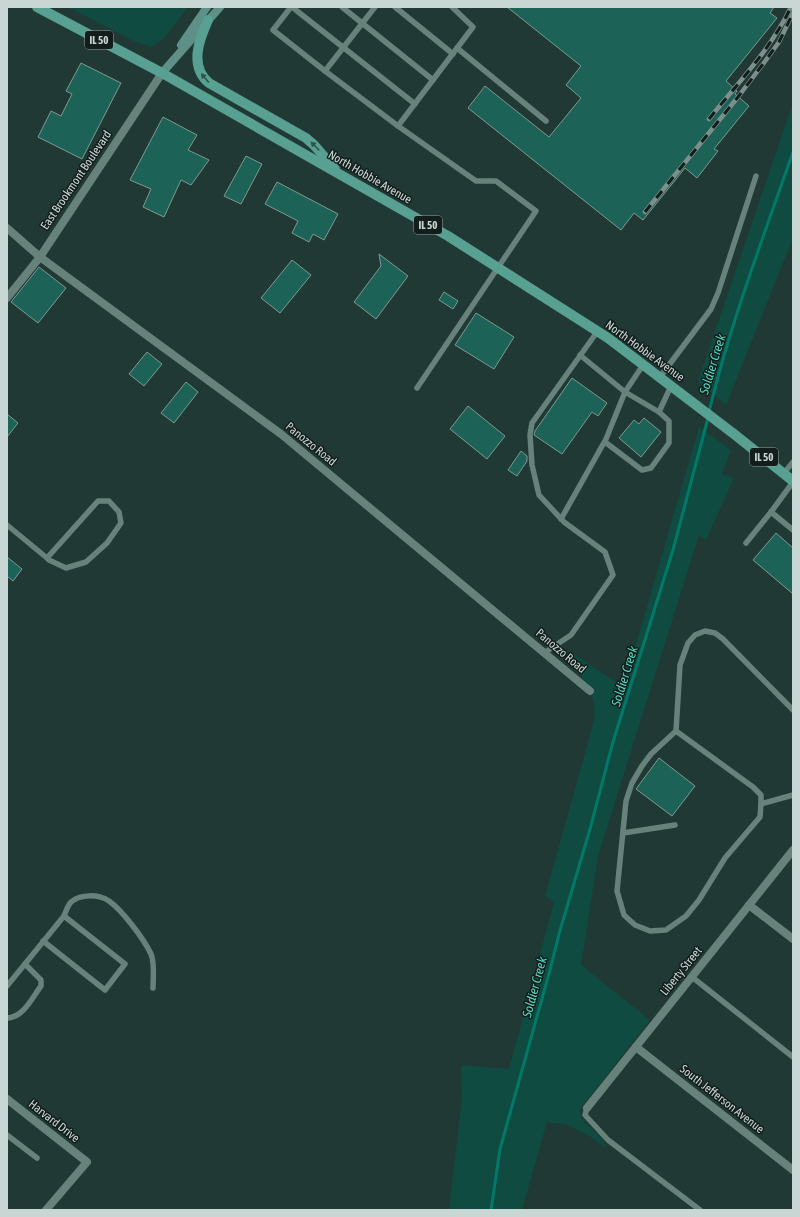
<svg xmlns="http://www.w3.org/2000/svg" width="800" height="1217" font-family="'Asap Condensed',sans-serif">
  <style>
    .green { fill: #0f4b41 }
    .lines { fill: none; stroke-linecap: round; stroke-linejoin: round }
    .stream { stroke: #017969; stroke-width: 3 }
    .building { fill: #1d6256; stroke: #7e9992 }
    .service { stroke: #67817b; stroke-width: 5.5 }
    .minor { stroke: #67817b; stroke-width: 8 }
    .secondary { stroke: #5f9087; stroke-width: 8 }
    .primary { stroke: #57a092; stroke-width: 10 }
    .rail-casing { stroke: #7c8f8b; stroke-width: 4.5 }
    .rail { stroke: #131e1c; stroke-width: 3; stroke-dasharray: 9; stroke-linecap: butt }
    .oneway { fill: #2e524b }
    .labels { text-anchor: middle; stroke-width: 3; stroke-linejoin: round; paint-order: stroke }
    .shield { fill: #131e1c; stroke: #92a09d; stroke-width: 1 }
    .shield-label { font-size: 11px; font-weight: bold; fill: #c9d7d4 }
    .street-label { font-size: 12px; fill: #c9d7d4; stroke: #131e1c }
    .water-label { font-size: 13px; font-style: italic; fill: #58d8c1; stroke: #131e1c }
  </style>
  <rect width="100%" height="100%" fill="#213934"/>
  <g class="green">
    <path d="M 68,7 L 188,7 L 163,39 L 151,47 L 134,41 Z"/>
    <path d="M 793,103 L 793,238 L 726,405 L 698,381 Z"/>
    <path d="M 699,427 L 731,450 L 722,474 L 734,478 L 706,540 L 699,535 L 598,856 L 581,965 L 650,1020 L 580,1109 C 578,1126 604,1132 606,1148 L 591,1137 L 568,1125 L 547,1122 L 522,1210 L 449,1210 L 462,1098 L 461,1065 L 509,1069 L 554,902 L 545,896 L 594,721 C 597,690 584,679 564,658 L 574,654 L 617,683 L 626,679 Z"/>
  </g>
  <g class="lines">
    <g class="stream">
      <path d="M 709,412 C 730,324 763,238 793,152"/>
      <path d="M 491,1210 L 500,1149 L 550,970 L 559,934 L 590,829 L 613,742 L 673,550 L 708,418"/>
    </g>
  </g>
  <g class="building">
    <path d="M 507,7 L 774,7 L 770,13 L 777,18 L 726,81 L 737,91 L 735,94 L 749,106 L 714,149 L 718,151 L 697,178 L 685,168 L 643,220 L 634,213 L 621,230 L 468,108 L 485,86 L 549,137 L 581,98 L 566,85 L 581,66 Z"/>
    <path d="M 81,63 L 121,83 L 82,159 L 38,137 L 51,111 L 61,116 L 72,94 L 66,91 Z"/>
    <path d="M 163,117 L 197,135 L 188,150 L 209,160 L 191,185 L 181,180 L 164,217 L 143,207 L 151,189 L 130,180 Z"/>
    <path d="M 246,156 L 262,164 L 241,204 L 224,196 Z"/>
    <path d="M 277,182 L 338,214 L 324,240 L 313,234 L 309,242 L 292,233 L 298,221 L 265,204 Z"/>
    <path d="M 379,254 L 408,276 L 376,319 L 354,302 L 381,266 Z"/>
    <path d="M 292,260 L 311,275 L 280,313 L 261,298 Z"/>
    <path d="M 39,267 L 66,288 L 38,323 L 11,302 Z"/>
    <path d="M 444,292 L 458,301 L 453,309 L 439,300 Z"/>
    <path d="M 476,313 L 514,337 L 494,369 L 455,345 Z"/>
    <path d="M 147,352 L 162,364 L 144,386 L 129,374 Z"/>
    <path d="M 572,378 L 607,403 L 598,416 L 592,412 L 562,454 L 534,435 L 535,431 Z"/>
    <path d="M 186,382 L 198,392 L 174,423 L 161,413 Z"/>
    <path d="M 468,406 L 505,436 L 487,459 L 450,429 Z"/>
    <path d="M 7,414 L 18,423 L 7,437 Z"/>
    <path d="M 644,418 L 661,432 L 641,457 L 619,438 L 634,420 L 639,424 Z"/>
    <path d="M 521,451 L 527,456 L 527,461 L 517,476 L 508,470 Z"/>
    <path d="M 776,533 L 793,548 L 793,594 L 753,560 Z"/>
    <path d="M 7,557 L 22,569 L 13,581 L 7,576 Z"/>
    <path d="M 659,758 L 695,786 L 672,816 L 636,789 Z"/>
  </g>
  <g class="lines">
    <g class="service">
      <path d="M 291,7 L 273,30 L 325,71"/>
      <path d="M 292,7 L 415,104"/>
      <path d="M 342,7 L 433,80"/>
      <path d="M 375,7 L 325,71 L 398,126"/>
      <path d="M 395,7 L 453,54"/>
      <path d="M 457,48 L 546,121"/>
      <path d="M 580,355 L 625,392 L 643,365"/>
      <path d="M 660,377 L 711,309 L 718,293 L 756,176"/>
      <path d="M 417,388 L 536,211 L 496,181 L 476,181 L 398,126 L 473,27 L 452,7"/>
      <path d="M 605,442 L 642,470 L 651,468 L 669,443 L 669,421 L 659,412 L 671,386"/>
      <path d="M 784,473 L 793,462"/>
      <path d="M 793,482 L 771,512 L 793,530"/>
      <path d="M 561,519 L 606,439 L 625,392 L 659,412"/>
      <path d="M 7,525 L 47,558 L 49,560 L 66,568 L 86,562 L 107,543 L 121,523 L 119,512 L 109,501 L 98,501 L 47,558"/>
      <path d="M 746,543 L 771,512"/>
      <path d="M 544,653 L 571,635 L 613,575 L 605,552 L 564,522 L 539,495 L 532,465 L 530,435 L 532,423 L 597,332"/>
      <path d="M 793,710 L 723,639 L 715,633 L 705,631 L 695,635 L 688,643 L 680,665 L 676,731 L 753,787 L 761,795 L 761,804 L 793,795"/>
      <path d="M 676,731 L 651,754 L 642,766 L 632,783 L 626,801 L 617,891 L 624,915 L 635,925 L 650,931 L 666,930 L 686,916 L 699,900 L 725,858 L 760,817 L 761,804"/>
      <path d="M 623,833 L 675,825"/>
      <path d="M 64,916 C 66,911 68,905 71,902 C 80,894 99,894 109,901 C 122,910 144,939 151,954 C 155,963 153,978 153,988"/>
      <path d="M 692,977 L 793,1057"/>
      <path d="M 7,986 L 64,916 L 125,964 L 105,990 L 43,941"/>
      <path d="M 7,1018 C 23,1018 32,998 41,986 L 41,980 L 25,964"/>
      <path d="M 587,1108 L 585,1115 L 608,1140 L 700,1210"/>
      <path d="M 7,1135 L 37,1158"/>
    </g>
    <g class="minor">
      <path d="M 7,228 L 40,257 L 281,434 L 590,691"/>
      <path d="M 7,298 L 40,257 L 162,73"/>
      <path d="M 749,905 L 793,939"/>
      <path d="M 636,1047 L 793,1170"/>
      <path d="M 7,1099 L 87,1162 L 46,1210"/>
      <path d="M 587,1108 L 793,850"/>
    </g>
    <g class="secondary">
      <path d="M 181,45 L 207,7"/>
      <path d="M 162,73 L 220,7"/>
    </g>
    <g class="primary">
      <path d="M 37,7 L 162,73 L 448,236 L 608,338 L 734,434 L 793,481"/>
      <path d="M 208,20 C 199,40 189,66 209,83 L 306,138 L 314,145 L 335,169"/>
    </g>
    <g class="rail-casing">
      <g id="rail">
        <path d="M 709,119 C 738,83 771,49 791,7"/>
        <path d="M 645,212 L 738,97 L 766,60 L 779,42 L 793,13"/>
      </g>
    </g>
    <use href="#rail" class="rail"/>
  </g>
  <defs><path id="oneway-solid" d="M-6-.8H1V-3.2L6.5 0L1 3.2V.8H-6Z"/></defs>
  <g class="oneway">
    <use href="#oneway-solid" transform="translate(205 78) rotate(-130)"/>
    <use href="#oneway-solid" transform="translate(315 146) rotate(-135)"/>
  </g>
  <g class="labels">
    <g class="shield">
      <rect x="85" y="31" width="28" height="18" rx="3"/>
      <rect x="414" y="216" width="28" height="18" rx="3"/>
      <rect x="750" y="448" width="28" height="18" rx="3"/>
    </g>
    <g class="shield-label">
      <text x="99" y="44">IL 50</text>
      <text x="428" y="229">IL 50</text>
      <text x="764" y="461">IL 50</text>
    </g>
    <g class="street-label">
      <text transform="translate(370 177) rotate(30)" y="4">North Hobbie Avenue</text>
      <text transform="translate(76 180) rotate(-56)" y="4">East Brookmont Boulevard</text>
      <text transform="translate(645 351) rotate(36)" y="4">North Hobbie Avenue</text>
      <text transform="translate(311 444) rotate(39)" y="4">Panozzo Road</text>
      <text transform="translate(561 651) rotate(40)" y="4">Panozzo Road</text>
      <text transform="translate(681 971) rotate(-51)" y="4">Liberty Street</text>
      <text transform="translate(722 1099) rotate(38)" y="4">South Jefferson Avenue</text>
      <text transform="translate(54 1121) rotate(38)" y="4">Harvard Drive</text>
    </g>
    <g class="water-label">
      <text transform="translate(712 364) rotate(-73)" y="5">Soldier Creek</text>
      <text transform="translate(624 676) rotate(-73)" y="5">Soldier Creek</text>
      <text transform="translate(534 987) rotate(-75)" y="5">Soldier Creek</text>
    </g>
  </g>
  <rect width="800" height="1217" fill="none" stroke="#c9d7d4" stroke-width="16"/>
</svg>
